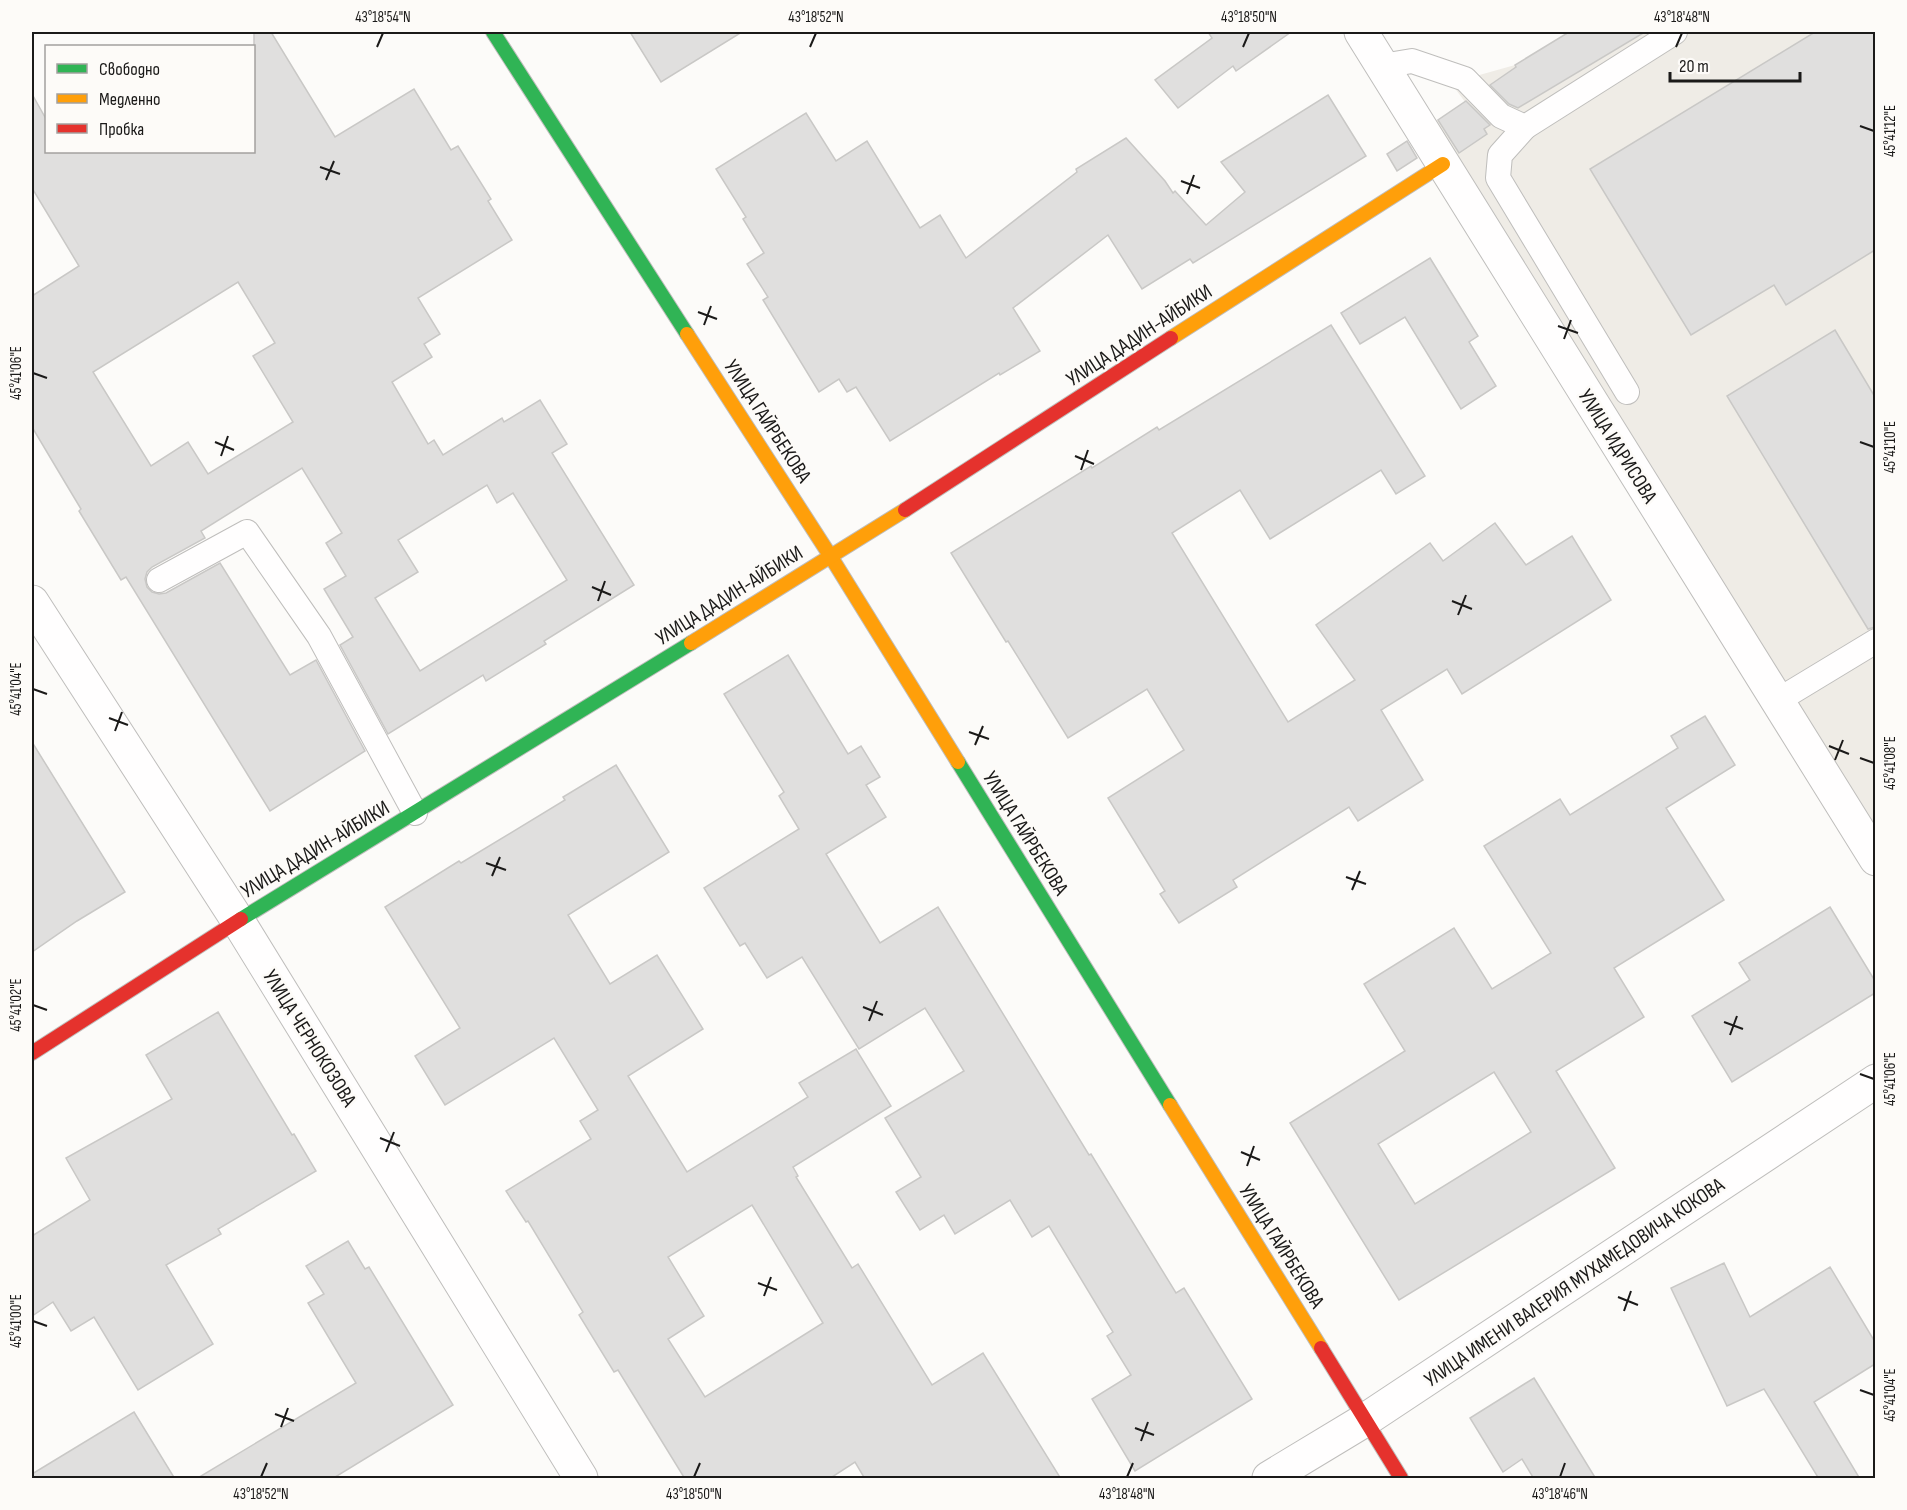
<svg xmlns="http://www.w3.org/2000/svg" width="1907" height="1510" font-family="'Sofia Sans Condensed',sans-serif">
  <style>
    .built { fill: #efece6 }
    .building { fill: #e0dfde; stroke: #c9c8c6; stroke-width: 1.5; fill-rule: evenodd }
    .lines { fill: none; stroke-linecap: round; stroke-linejoin: round }
    .lane-casing { stroke: #bfbebc; stroke-width: 26 }
    .street-casing { stroke: #bfbebc; stroke-width: 35 }
    .fast-casing { stroke: #bfbebc; stroke-width: 16 }
    .slow-casing { stroke: #bfbebc; stroke-width: 16 }
    .jam-casing { stroke: #bfbebc; stroke-width: 16 }
    .lane { stroke: #fffefe; stroke-width: 24 }
    .street { stroke: #fffefe; stroke-width: 33 }
    .fast { stroke: #30b455; stroke-width: 14 }
    .slow { stroke: #ff9f0a; stroke-width: 14 }
    .jam { stroke: #e5322d; stroke-width: 14 }
    .ticks { fill: none; stroke: #1b1a19; stroke-width: 2 }
    .labels { text-anchor: middle; stroke-width: 5; stroke-linejoin: round; paint-order: stroke }
    .street-label { font-size: 21px; fill: #1b1a19; stroke: #fdfbf8 }
    .neatline { fill: none; stroke: #1b1a19; stroke-width: 2 }
    .ticks-label { font-size: 15px; text-anchor: middle; fill: #1b1a19 }
  </style>
  <rect width="100%" height="100%" fill="#fcfbf9"/>
  <path class="built" d="M 1569,32 L 1875,32 L 1875,857 L 1415,135 L 1465,102 L 1451,83 L 1515,65 Z"/>
  <g class="building">
    <path d="M 254,32 L 271,32 L 335,137 L 414,89 L 451,150 L 458,146 L 491,199 L 488,201 L 512,240 L 418,298 L 440,334 L 424,344 L 432,357 L 392,382 L 428,444 L 434,440 L 443,455 L 502,418 L 504,422 L 540,400 L 567,444 L 552,453 L 634,585 L 544,641 L 546,644 L 486,681 L 483,675 L 388,734 L 340,645 L 353,637 L 324,589 L 346,576 L 326,543 L 342,533 L 302,468 L 201,531 L 205,538 L 152,567 L 147,572 L 145,579 L 147,587 L 152,592 L 159,594 L 166,593 L 220,563 L 290,675 L 316,660 L 365,751 L 270,811 L 126,577 L 121,580 L 79,511 L 81,509 L 66,484 L 32,427 L 32,296 L 79,266 L 32,188 L 32,94 L 46,119 L 46,152 L 254,152 ZM 238,282 L 275,343 L 253,356 L 293,422 L 208,474 L 188,442 L 151,466 L 93,372 ZM 487,485 L 497,503 L 513,493 L 567,580 L 420,671 L 375,598 L 418,572 L 398,540 Z"/>
    <path d="M 630,32 L 742,32 L 661,82 Z"/>
    <path d="M 1208,32 L 1291,32 L 1236,71 L 1233,66 L 1178,108 L 1155,80 L 1212,38 Z"/>
    <path d="M 1569,32 L 1645,32 L 1518,108 L 1509,104 L 1490,85 L 1516,67 L 1515,65 Z"/>
    <path d="M 1815,32 L 1875,32 L 1875,250 L 1786,305 L 1774,285 L 1691,335 L 1590,169 Z"/>
    <path d="M 1328,95 L 1366,156 L 1193,263 L 1190,259 L 1142,289 L 1108,235 L 1013,308 L 1040,351 L 1000,375 L 999,373 L 890,441 L 856,387 L 847,392 L 839,379 L 819,392 L 763,300 L 768,297 L 747,264 L 764,253 L 743,219 L 746,217 L 716,169 L 806,113 L 836,161 L 867,141 L 920,228 L 940,215 L 966,258 L 1077,172 L 1076,169 L 1126,138 L 1165,181 L 1173,193 L 1175,191 L 1206,225 L 1245,192 L 1221,162 Z"/>
    <path d="M 1466,101 L 1490,125 L 1484,129 L 1487,134 L 1459,153 L 1438,120 Z"/>
    <path d="M 1407,141 L 1417,158 L 1397,171 L 1387,154 Z"/>
    <path d="M 1430,258 L 1478,336 L 1469,342 L 1496,386 L 1461,409 L 1405,317 L 1360,344 L 1341,313 Z"/>
    <path d="M 1331,325 L 1425,476 L 1396,494 L 1381,470 L 1270,539 L 1240,490 L 1172,533 L 1288,722 L 1355,680 L 1316,625 L 1430,543 L 1443,561 L 1495,523 L 1526,565 L 1572,536 L 1611,600 L 1462,694 L 1447,669 L 1381,710 L 1423,780 L 1358,821 L 1349,807 L 1233,880 L 1237,887 L 1179,923 L 1160,894 L 1165,891 L 1108,798 L 1184,750 L 1147,689 L 1068,738 L 1008,641 L 1006,642 L 951,553 L 1091,466 L 1092,468 L 1157,427 L 1159,430 Z"/>
    <path d="M 1835,330 L 1875,397 L 1875,627 L 1868,629 L 1727,396 Z"/>
    <path d="M 788,655 L 848,754 L 861,746 L 880,777 L 866,785 L 886,817 L 826,854 L 880,943 L 938,907 L 1089,1155 L 1091,1154 L 1176,1293 L 1184,1288 L 1252,1399 L 1135,1471 L 1092,1399 L 1131,1375 L 1107,1336 L 1113,1332 L 1049,1226 L 1032,1237 L 1010,1200 L 955,1234 L 944,1215 L 920,1230 L 896,1192 L 921,1177 L 885,1118 L 964,1071 L 925,1008 L 859,1049 L 802,957 L 767,978 L 745,943 L 740,946 L 704,888 L 799,829 L 779,796 L 784,792 L 724,694 Z"/>
    <path d="M 1705,716 L 1735,765 L 1666,808 L 1724,900 L 1614,968 L 1644,1017 L 1556,1071 L 1615,1168 L 1399,1300 L 1290,1123 L 1405,1051 L 1364,984 L 1454,928 L 1492,989 L 1551,953 L 1484,846 L 1560,799 L 1570,815 L 1678,748 L 1671,736 ZM 1494,1072 L 1531,1132 L 1415,1204 L 1378,1144 Z"/>
    <path d="M 32,742 L 125,892 L 77,921 L 32,952 Z"/>
    <path d="M 616,765 L 669,852 L 568,915 L 610,984 L 657,955 L 703,1029 L 628,1076 L 687,1172 L 808,1097 L 799,1083 L 856,1049 L 891,1106 L 793,1167 L 798,1176 L 796,1177 L 852,1268 L 858,1264 L 932,1385 L 983,1353 L 1061,1479 L 865,1479 L 855,1462 L 829,1479 L 685,1479 L 618,1370 L 614,1372 L 579,1315 L 583,1312 L 528,1221 L 526,1222 L 506,1191 L 591,1139 L 580,1121 L 598,1110 L 554,1038 L 445,1105 L 415,1056 L 460,1028 L 385,907 L 459,861 L 461,863 L 565,800 L 563,797 ZM 752,1205 L 823,1323 L 705,1397 L 668,1339 L 704,1316 L 668,1257 Z"/>
    <path d="M 1830,907 L 1875,981 L 1875,993 L 1732,1082 L 1692,1016 L 1750,980 L 1739,963 Z"/>
    <path d="M 218,1012 L 292,1135 L 294,1134 L 316,1171 L 218,1229 L 221,1234 L 166,1265 L 213,1344 L 138,1390 L 94,1317 L 71,1331 L 53,1302 L 32,1316 L 32,1236 L 90,1200 L 66,1158 L 172,1099 L 146,1055 Z"/>
    <path d="M 348,1241 L 365,1269 L 369,1267 L 453,1405 L 332,1479 L 196,1479 L 356,1383 L 308,1303 L 324,1294 L 306,1266 Z"/>
    <path d="M 1724,1263 L 1750,1317 L 1830,1267 L 1875,1342 L 1875,1364 L 1814,1402 L 1860,1479 L 1819,1479 L 1764,1389 L 1727,1406 L 1671,1288 Z"/>
    <path d="M 1534,1378 L 1596,1479 L 1534,1479 L 1522,1459 L 1503,1472 L 1470,1418 Z"/>
    <path d="M 134,1412 L 175,1479 L 32,1479 L 32,1474 Z"/>
  </g>
  <g class="lines">
    <g class="lane-casing">
      <g id="lane">
        <path d="M 1382,66 L 1412,61 L 1465,79 L 1501,116 L 1525,127 L 1675,32"/>
        <path d="M 1525,127 L 1500,155 L 1498,178 L 1627,392"/>
        <path d="M 159,580 L 247,532 L 319,636 L 415,813"/>
        <path d="M 1777,701 L 1876,641"/>
      </g>
    </g>
    <g class="street-casing">
      <g id="street">
        <path d="M 1361,32 L 1876,859"/>
        <path d="M 32,602 L 238,921 L 581,1478"/>
        <path d="M 1269,1478 L 1365,1420 L 1876,1081"/>
      </g>
    </g>
    <g class="fast-casing">
      <g id="fast">
        <path d="M 493,32 L 687,334"/>
        <path d="M 958,762 L 1170,1105"/>
        <path d="M 241,919 L 691,643"/>
      </g>
    </g>
    <g class="slow-casing">
      <g id="slow">
        <path d="M 687,334 L 831,557 L 958,762"/>
        <path d="M 1171,338 L 1443,164"/>
        <path d="M 691,643 L 905,510"/>
        <path d="M 1170,1105 L 1321,1348"/>
      </g>
    </g>
    <g class="jam-casing">
      <g id="jam">
        <path d="M 905,510 L 1171,338"/>
        <path d="M 32,1053 L 241,919"/>
        <path d="M 1321,1348 L 1401,1478"/>
      </g>
    </g>
    <use href="#lane" class="lane"/>
    <use href="#street" class="street"/>
    <use href="#fast" class="fast"/>
    <use href="#slow" class="slow"/>
    <use href="#jam" class="jam"/>
  </g>
  <path class="ticks" d="M 377,47 L 383,33M 810,47 L 816,33M 1243,47 L 1249,33M 1676,47 L 1682,33M 1860,126 L 1874,131M 320,167 L 340,174M 326,180 L 334,161M 1181,181 L 1200,188M 1187,194 L 1194,175M 698,312 L 717,319M 704,325 L 711,306M 1558,326 L 1578,333M 1564,339 L 1571,320M 33,373 L 47,378M 215,442 L 234,450M 1860,442 L 1874,447M 221,456 L 228,436M 1075,456 L 1094,464M 1081,470 L 1088,450M 592,587 L 611,595M 598,601 L 605,581M 1452,601 L 1472,609M 1458,615 L 1466,595M 33,689 L 47,694M 109,718 L 128,725M 115,731 L 122,712M 969,732 L 989,739M 975,745 L 983,726M 1829,746 L 1849,754M 1860,758 L 1874,763M 1835,760 L 1843,740M 486,863 L 506,870M 492,876 L 500,857M 1346,877 L 1366,884M 1352,890 L 1360,871M 33,1005 L 47,1010M 863,1007 L 883,1015M 869,1021 L 877,1001M 1724,1022 L 1743,1029M 1730,1035 L 1737,1016M 1860,1074 L 1874,1079M 380,1138 L 400,1146M 386,1152 L 394,1132M 1241,1152 L 1260,1160M 1247,1166 L 1254,1146M 758,1283 L 777,1290M 764,1296 L 771,1277M 1618,1297 L 1638,1305M 1624,1311 L 1631,1291M 33,1321 L 47,1326M 1860,1390 L 1874,1395M 275,1414 L 294,1421M 281,1427 L 288,1408M 1135,1428 L 1154,1435M 1141,1441 L 1148,1422M 261,1477 L 267,1463M 694,1477 L 700,1463M 1127,1477 L 1133,1463M 1560,1477 L 1565,1463"/>
  <g class="labels">
    <g class="street-label">
      <text transform="translate(1139 335) rotate(-33)" y="7">УЛИЦА ДАДИН-АЙБИКИ</text>
      <text transform="translate(768 421) rotate(57)" y="7">УЛИЦА ГАЙРБЕКОВА</text>
      <text transform="translate(1618 446) rotate(58)" y="7">УЛИЦА ИДРИСОВА</text>
      <text transform="translate(729 595) rotate(-32)" y="7">УЛИЦА ДАДИН-АЙБИКИ</text>
      <text transform="translate(1026 833) rotate(58)" y="7">УЛИЦА ГАЙРБЕКОВА</text>
      <text transform="translate(315 849) rotate(-31)" y="7">УЛИЦА ДАДИН-АЙБИКИ</text>
      <text transform="translate(310 1038) rotate(58)" y="7">УЛИЦА ЧЕРНОКОЗОВА</text>
      <text transform="translate(1282 1246) rotate(58)" y="7">УЛИЦА ГАЙРБЕКОВА</text>
      <text transform="translate(1574 1282) rotate(-34)" y="7">УЛИЦА ИМЕНИ ВАЛЕРИЯ МУХАМЕДОВИЧА КОКОВА</text>
    </g>
  </g>
  <rect width="1907" height="1510" fill="none" stroke="#fdfbf8" stroke-width="66"/>
  <rect x="45" y="45" width="210" height="108" fill="#fdfbf8" stroke="#a3a19f" stroke-width="1.5"/>
  <rect x="57" y="64" width="30" height="9" fill="#30b455" stroke="#a3a19f" stroke-width="1.5"/>
  <text x="99" y="75" font-size="18" fill="#1b1a19">Свободно</text>
  <rect x="57" y="94" width="30" height="9" fill="#ff9f0a" stroke="#a3a19f" stroke-width="1.5"/>
  <text x="99" y="105" font-size="18" fill="#1b1a19">Медленно</text>
  <rect x="57" y="124" width="30" height="9" fill="#e5322d" stroke="#a3a19f" stroke-width="1.5"/>
  <text x="99" y="135" font-size="18" fill="#1b1a19">Пробка</text>
  <path d="M1670 72v9h130v-9" fill="none" stroke="#1b1a19" stroke-width="3"/>
  <text x="1679" y="72" font-size="18" fill="#1b1a19" stroke="#fdfbf8" stroke-width="4.5" paint-order="stroke">20 m</text>
  <rect x="33" y="33" width="1841" height="1444" class="neatline"/>
  <g class="ticks-label">
    <text x="383" y="22">43°18'54"N</text>
    <text x="816" y="22">43°18'52"N</text>
    <text x="1249" y="22">43°18'50"N</text>
    <text x="1682" y="22">43°18'48"N</text>
    <text transform="translate(1890 131) rotate(-90)" y="5">45°41'12"E</text>
    <text transform="translate(16 373) rotate(-90)" y="5">45°41'06"E</text>
    <text transform="translate(1890 447) rotate(-90)" y="5">45°41'10"E</text>
    <text transform="translate(16 689) rotate(-90)" y="5">45°41'04"E</text>
    <text transform="translate(1890 763) rotate(-90)" y="5">45°41'08"E</text>
    <text transform="translate(16 1005) rotate(-90)" y="5">45°41'02"E</text>
    <text transform="translate(1890 1079) rotate(-90)" y="5">45°41'06"E</text>
    <text transform="translate(16 1321) rotate(-90)" y="5">45°41'00"E</text>
    <text transform="translate(1890 1395) rotate(-90)" y="5">45°41'04"E</text>
    <text x="261" y="1499">43°18'52"N</text>
    <text x="694" y="1499">43°18'50"N</text>
    <text x="1127" y="1499">43°18'48"N</text>
    <text x="1560" y="1499">43°18'46"N</text>
  </g>
</svg>
